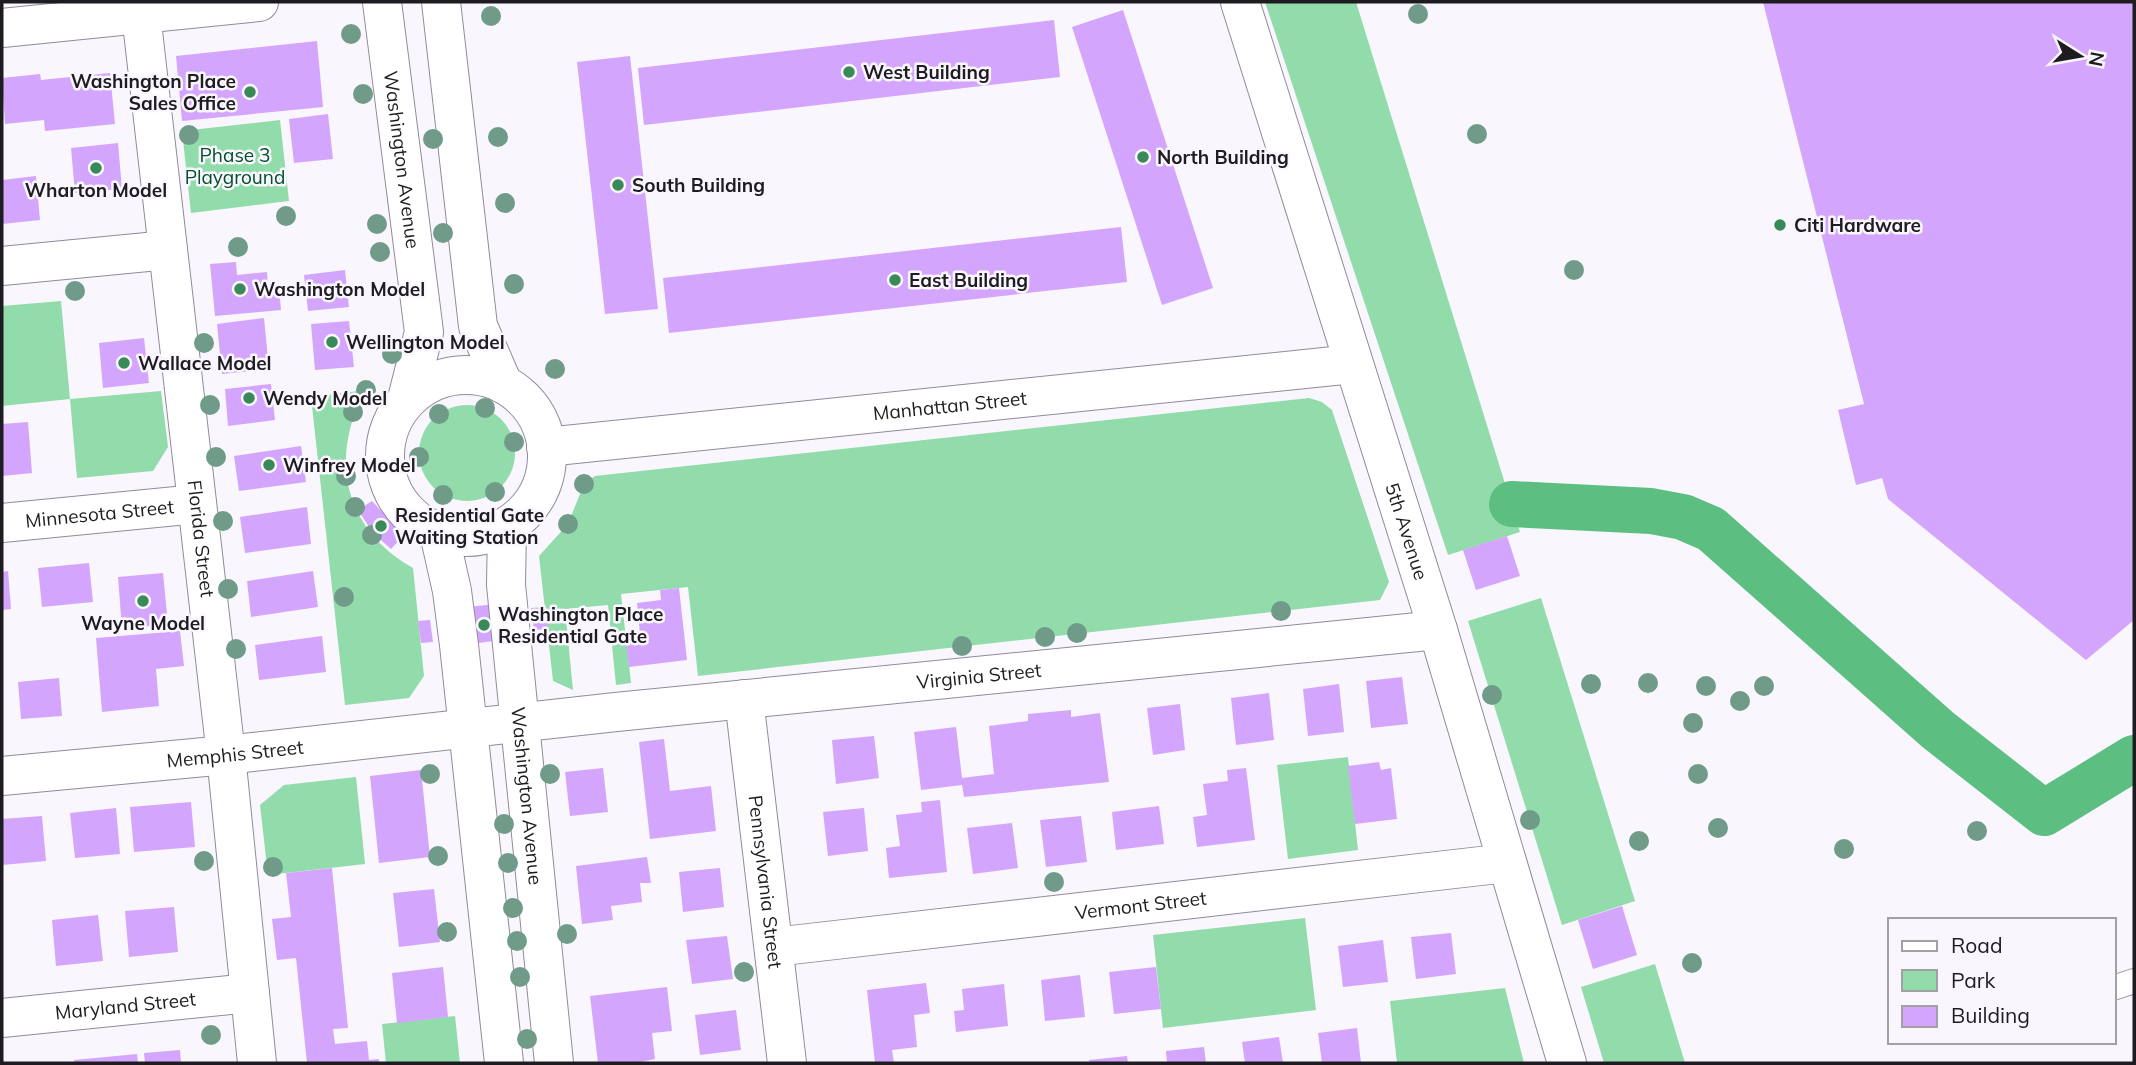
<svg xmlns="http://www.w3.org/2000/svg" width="2136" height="1065" font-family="Mulish,sans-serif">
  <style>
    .green { fill: #91dcaa }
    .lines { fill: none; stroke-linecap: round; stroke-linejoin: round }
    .canal { stroke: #5cbf81; stroke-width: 46 }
    .building { fill: #d4a5fd }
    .service-casing { stroke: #928a99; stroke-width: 26 }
    .minor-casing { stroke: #928a99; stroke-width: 40 }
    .service { stroke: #fff; stroke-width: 24 }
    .minor { stroke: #fff; stroke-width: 38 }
    .tree { fill: #709b88 }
    .poi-dot { fill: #3a8959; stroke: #f9f6fd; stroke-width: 2.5 }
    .labels { text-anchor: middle; stroke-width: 5; stroke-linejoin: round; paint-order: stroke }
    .poi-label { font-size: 19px; font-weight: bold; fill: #1f1c21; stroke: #f9f6fd; text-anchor: start }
    .park-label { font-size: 19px; fill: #005029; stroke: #f9f6fd }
    .street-label { font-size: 19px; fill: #1f1c21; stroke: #f9f6fd }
  </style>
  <rect width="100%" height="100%" fill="#f9f6fd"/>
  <g class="green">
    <path d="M 1265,2 L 1356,2 L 1520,532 L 1448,555 Z"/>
    <path d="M 280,120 L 289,201 L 191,213 L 182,131 Z"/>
    <path d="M 61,301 L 70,399 L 161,391 L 168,447 L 153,471 L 77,478 L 70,399 L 2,406 L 2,306 Z"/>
    <path d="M 366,390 C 328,457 344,530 413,568 L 424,676 L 409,698 L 345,705 L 311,397 Z"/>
    <path d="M 1309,398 L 1322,402 L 1332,410 L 1389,582 L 1380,600 L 698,676 L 688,587 L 621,594 L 631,683 L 616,685 L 608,605 L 565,609 L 573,690 L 553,681 L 539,556 L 568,524 L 584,484 L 595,476 Z"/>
    <circle cx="467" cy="453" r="48"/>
    <path d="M 1541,598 L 1635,901 L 1562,925 L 1468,621 Z"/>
    <path d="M 1348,757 L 1358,850 L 1288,859 L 1277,765 Z"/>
    <path d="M 356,777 L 365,864 L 268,875 L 260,805 L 284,785 Z"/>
    <path d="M 1305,918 L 1316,1010 L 1163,1028 L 1153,935 Z"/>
    <path d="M 1655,964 L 1685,1063 L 1604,1063 L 1581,987 Z"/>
    <path d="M 1505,988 L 1524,1063 L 1397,1063 L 1390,1001 Z"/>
    <path d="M 455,1016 L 460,1063 L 386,1063 L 382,1024 Z"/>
  </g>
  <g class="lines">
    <path class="canal" d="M 1512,504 L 1651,511 L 1683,517 L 1711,529 L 1938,730 L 2044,813 L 2134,758"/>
  </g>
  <g class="building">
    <path d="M 1763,2 L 2134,2 L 2134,620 L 2086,660 L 1888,499 L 1882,478 L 1856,485 L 1838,410 L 1864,404 Z"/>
    <path d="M 1123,10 L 1213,288 L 1162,305 L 1072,27 Z"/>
    <path d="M 1054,20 L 1060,77 L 644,125 L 638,68 Z"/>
    <path d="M 317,41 L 323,107 L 182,121 L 176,56 Z"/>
    <path d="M 630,56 L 658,309 L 605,314 L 577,62 Z"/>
    <path d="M 110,73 L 115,124 L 45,131 L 44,120 L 5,124 L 2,78 L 40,74 L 41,80 Z"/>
    <path d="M 328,114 L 333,159 L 294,163 L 289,119 Z"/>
    <path d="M 118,143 L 122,189 L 75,193 L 71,148 Z"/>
    <path d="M 36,176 L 40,220 L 2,224 L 2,180 Z"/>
    <path d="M 1121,227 L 1127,282 L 669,333 L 663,278 Z"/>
    <path d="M 236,262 L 237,275 L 267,272 L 268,287 L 279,286 L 281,310 L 215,316 L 210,264 Z"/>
    <path d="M 345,270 L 349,307 L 308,311 L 304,275 Z"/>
    <path d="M 264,318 L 269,369 L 222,374 L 217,324 Z"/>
    <path d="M 349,321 L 354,367 L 315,370 L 311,324 Z"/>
    <path d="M 144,338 L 149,383 L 103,388 L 99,343 Z"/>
    <path d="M 271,384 L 275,420 L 228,426 L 225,389 Z"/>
    <path d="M 28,422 L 32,473 L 2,476 L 2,424 Z"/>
    <path d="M 301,446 L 306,482 L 239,491 L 234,456 Z"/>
    <path d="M 372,501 L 404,535 L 391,549 L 373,533 L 358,510 Z"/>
    <path d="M 307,507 L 311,544 L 245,553 L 240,517 Z"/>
    <path d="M 1507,536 L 1520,576 L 1476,590 L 1463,550 Z"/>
    <path d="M 89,563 L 93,602 L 42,607 L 38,568 Z"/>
    <path d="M 8,571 L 11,609 L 2,610 L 2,572 Z"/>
    <path d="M 313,571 L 318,607 L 251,617 L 247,581 Z"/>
    <path d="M 163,573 L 168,624 L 122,629 L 118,577 Z"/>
    <path d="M 679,588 L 687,660 L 629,667 L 625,636 L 640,634 L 637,603 L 661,600 L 660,590 Z"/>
    <path d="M 496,604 L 500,640 L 472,644 L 468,607 Z"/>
    <path d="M 545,607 L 548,629 L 534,630 L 531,608 Z"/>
    <path d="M 430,620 L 433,642 L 421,643 L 418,621 Z"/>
    <path d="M 180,631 L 184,666 L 156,669 L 159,706 L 102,712 L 96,638 Z"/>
    <path d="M 322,636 L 326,672 L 259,680 L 255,645 Z"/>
    <path d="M 1402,677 L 1408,724 L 1371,728 L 1366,681 Z"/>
    <path d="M 59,678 L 62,716 L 21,719 L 18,682 Z"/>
    <path d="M 1339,684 L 1344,732 L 1308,736 L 1303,689 Z"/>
    <path d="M 1269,693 L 1274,740 L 1236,745 L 1231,698 Z"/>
    <path d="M 1180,704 L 1185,750 L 1153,755 L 1147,708 Z"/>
    <path d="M 1071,710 L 1071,717 L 1100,713 L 1109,782 L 964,797 L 962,785 L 921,790 L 914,732 L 956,727 L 962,778 L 994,774 L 989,726 L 1028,721 L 1028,714 Z"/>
    <path d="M 874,736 L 879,778 L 836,784 L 832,740 Z"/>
    <path d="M 664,739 L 670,791 L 711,786 L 716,831 L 650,839 L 639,742 Z"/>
    <path d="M 1379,762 L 1381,770 L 1391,768 L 1397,819 L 1355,824 L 1348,766 Z"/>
    <path d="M 603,768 L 608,812 L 570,816 L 565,772 Z"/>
    <path d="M 1246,768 L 1255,840 L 1197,847 L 1193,817 L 1207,815 L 1203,784 L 1228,781 L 1227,770 Z"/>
    <path d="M 421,770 L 430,857 L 379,863 L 370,776 Z"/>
    <path d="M 940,800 L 947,872 L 889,878 L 886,848 L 900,846 L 896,815 L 922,812 L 921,802 Z"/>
    <path d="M 191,802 L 195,847 L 134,852 L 130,807 Z"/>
    <path d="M 1159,806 L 1164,844 L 1116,850 L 1112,812 Z"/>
    <path d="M 116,808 L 120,854 L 75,858 L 70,813 Z"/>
    <path d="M 864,808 L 868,851 L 828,856 L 823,812 Z"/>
    <path d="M 42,816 L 46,861 L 2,865 L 2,819 Z"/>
    <path d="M 1081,816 L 1087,862 L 1046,867 L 1040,820 Z"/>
    <path d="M 1012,823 L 1018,868 L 973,874 L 967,828 Z"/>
    <path d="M 647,857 L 651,883 L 640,883 L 642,902 L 611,906 L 613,920 L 582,924 L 576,866 Z"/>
    <path d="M 332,868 L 348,1028 L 333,1029 L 335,1044 L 367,1041 L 369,1060 L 379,1059 L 379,1063 L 307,1063 L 296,958 L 277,960 L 272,919 L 291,917 L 286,873 Z"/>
    <path d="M 720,868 L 724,907 L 683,912 L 679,872 Z"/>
    <path d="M 434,889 L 440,942 L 399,947 L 393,893 Z"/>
    <path d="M 1622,906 L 1637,955 L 1593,969 L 1578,920 Z"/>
    <path d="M 174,907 L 178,952 L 129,957 L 125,911 Z"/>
    <path d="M 98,915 L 103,961 L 56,966 L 52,920 Z"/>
    <path d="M 1451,933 L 1456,974 L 1416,979 L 1411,937 Z"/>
    <path d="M 727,936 L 733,979 L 692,984 L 686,940 Z"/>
    <path d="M 1383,940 L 1388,982 L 1343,987 L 1338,946 Z"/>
    <path d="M 443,967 L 448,1017 L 397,1023 L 392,973 Z"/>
    <path d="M 1156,967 L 1161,1009 L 1114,1014 L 1109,972 Z"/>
    <path d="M 1080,975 L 1085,1017 L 1045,1021 L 1041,980 Z"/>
    <path d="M 926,983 L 930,1013 L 914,1015 L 917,1047 L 892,1050 L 894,1063 L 875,1063 L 867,990 Z"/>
    <path d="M 1004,984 L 1008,1026 L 956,1032 L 954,1011 L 964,1010 L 962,989 Z"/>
    <path d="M 667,987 L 672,1031 L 652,1033 L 655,1059 L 636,1063 L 598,1063 L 590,996 Z"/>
    <path d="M 736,1010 L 741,1050 L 700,1055 L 695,1015 Z"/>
    <path d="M 1357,1028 L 1361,1063 L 1322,1063 L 1318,1033 Z"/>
    <path d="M 1279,1037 L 1283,1063 L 1245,1063 L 1242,1042 Z"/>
    <path d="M 1204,1047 L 1206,1063 L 1167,1063 L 1166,1051 Z"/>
    <path d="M 180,1050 L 181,1063 L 145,1063 L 144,1053 Z"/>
    <path d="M 137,1054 L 138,1063 L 75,1063 L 74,1060 Z"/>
    <path d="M 1127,1056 L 1128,1063 L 1090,1063 L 1089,1060 Z"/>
  </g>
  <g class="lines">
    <g class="service-casing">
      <path id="service" d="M 2113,988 L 2134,981"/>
    </g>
    <g class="minor-casing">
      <g id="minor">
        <path id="s1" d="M 382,2 L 424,332 L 407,399"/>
        <path d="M 441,2 L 478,326 L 503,384"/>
        <path id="s2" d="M 1240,2 L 1438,630 L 1567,1063"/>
        <path id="s3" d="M 141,14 L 226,755 L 257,1063"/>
        <path d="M 2,28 L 259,2"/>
        <path d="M 2,266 L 168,250"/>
        <circle cx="466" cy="456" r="81"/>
        <path id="s4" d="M 546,447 L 1353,364"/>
        <path id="s5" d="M 2,523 L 197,504"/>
        <path id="s6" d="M 507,527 L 506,585 L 554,1063"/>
        <path d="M 439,533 L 452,591 L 459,645 L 504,1063"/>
        <path id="s7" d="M 744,699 L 787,1063"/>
        <path id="s8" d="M 2,776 L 226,755 L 616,712 L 1438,630"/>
        <path id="s9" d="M 774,947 L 1507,863"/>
        <path id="s10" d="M 2,1018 L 250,993"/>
      </g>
    </g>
    <use href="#service" class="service"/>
    <use href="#minor" class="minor"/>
  </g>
  <g class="tree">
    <circle cx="1418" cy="14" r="10"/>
    <circle cx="491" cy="16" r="10"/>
    <circle cx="351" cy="34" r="10"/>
    <circle cx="363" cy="94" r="10"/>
    <circle cx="1477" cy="134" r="10"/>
    <circle cx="189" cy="135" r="10"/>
    <circle cx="498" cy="137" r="10"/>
    <circle cx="433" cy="139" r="10"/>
    <circle cx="505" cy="203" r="10"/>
    <circle cx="286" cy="216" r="10"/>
    <circle cx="377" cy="224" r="10"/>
    <circle cx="443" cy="233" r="10"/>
    <circle cx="238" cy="247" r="10"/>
    <circle cx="380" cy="252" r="10"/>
    <circle cx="1574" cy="270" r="10"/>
    <circle cx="514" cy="284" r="10"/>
    <circle cx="75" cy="291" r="10"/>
    <circle cx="204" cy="343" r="10"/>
    <circle cx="392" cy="354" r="10"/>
    <circle cx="555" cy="369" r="10"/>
    <circle cx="366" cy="390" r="10"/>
    <circle cx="210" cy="405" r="10"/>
    <circle cx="485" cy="408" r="10"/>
    <circle cx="353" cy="412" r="10"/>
    <circle cx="439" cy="414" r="10"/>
    <circle cx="514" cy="442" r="10"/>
    <circle cx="216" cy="457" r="10"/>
    <circle cx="419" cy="457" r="10"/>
    <circle cx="346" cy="476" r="10"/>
    <circle cx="584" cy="484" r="10"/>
    <circle cx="495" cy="492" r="10"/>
    <circle cx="443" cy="495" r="10"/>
    <circle cx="355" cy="507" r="10"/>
    <circle cx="223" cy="521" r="10"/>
    <circle cx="568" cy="524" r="10"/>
    <circle cx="372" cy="535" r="10"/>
    <circle cx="228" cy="589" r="10"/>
    <circle cx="344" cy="597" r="10"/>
    <circle cx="1281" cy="611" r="10"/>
    <circle cx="1077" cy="633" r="10"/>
    <circle cx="1045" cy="637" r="10"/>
    <circle cx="962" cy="646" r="10"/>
    <circle cx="236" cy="649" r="10"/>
    <circle cx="1648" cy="683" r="10"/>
    <circle cx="1591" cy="684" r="10"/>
    <circle cx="1706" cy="686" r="10"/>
    <circle cx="1764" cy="686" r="10"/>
    <circle cx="1492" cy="695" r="10"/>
    <circle cx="1740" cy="701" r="10"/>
    <circle cx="1693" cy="723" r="10"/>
    <circle cx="430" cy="774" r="10"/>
    <circle cx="550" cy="774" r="10"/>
    <circle cx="1698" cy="774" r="10"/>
    <circle cx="1530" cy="820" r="10"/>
    <circle cx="504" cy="824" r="10"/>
    <circle cx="1718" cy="828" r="10"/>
    <circle cx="1977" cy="831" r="10"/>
    <circle cx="1639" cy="841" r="10"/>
    <circle cx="1844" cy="849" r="10"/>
    <circle cx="438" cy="856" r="10"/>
    <circle cx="204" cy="861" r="10"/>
    <circle cx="508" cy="863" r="10"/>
    <circle cx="273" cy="867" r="10"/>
    <circle cx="1054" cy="882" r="10"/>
    <circle cx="513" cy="908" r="10"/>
    <circle cx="447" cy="932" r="10"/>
    <circle cx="567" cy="934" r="10"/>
    <circle cx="517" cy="941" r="10"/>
    <circle cx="1692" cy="963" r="10"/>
    <circle cx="744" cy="972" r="10"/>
    <circle cx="520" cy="977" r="10"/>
    <circle cx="211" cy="1035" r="10"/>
    <circle cx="527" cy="1039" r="10"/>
  </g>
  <g class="poi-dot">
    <circle cx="849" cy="72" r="7"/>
    <circle cx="250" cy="92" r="7"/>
    <circle cx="1143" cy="157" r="7"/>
    <circle cx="96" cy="168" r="7"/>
    <circle cx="618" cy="185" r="7"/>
    <circle cx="1780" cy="225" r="7"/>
    <circle cx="895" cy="280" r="7"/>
    <circle cx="240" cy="289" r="7"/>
    <circle cx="332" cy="342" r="7"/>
    <circle cx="124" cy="363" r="7"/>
    <circle cx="249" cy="398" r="7"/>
    <circle cx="269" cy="465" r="7"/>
    <circle cx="381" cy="526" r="7"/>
    <circle cx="143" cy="601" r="7"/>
    <circle cx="484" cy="625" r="7"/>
  </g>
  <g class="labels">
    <g class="poi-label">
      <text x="863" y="79">West Building</text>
      <text x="236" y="88" text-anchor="end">Washington Place<tspan x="236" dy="22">Sales Office</tspan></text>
      <text x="1157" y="164">North Building</text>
      <text x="632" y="192">South Building</text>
      <text x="96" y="197" text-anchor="middle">Wharton Model</text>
      <text x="1794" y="232">Citi Hardware</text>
      <text x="909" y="287">East Building</text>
      <text x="254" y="296">Washington Model</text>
      <text x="346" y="349">Wellington Model</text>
      <text x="138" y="370">Wallace Model</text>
      <text x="263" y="405">Wendy Model</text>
      <text x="283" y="472">Winfrey Model</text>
      <text x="395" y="522">Residential Gate<tspan x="395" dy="22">Waiting Station</tspan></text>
      <text x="498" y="621">Washington Place<tspan x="498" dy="22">Residential Gate</tspan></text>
      <text x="143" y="630" text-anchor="middle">Wayne Model</text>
    </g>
    <g class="park-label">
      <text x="235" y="162">Phase 3<tspan x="235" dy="22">Playground</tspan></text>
    </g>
    <g class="street-label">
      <text dy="7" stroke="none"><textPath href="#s1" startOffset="159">Washington Avenue</textPath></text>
      <text dy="7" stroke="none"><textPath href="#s4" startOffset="406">Manhattan Street</textPath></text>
      <text dy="7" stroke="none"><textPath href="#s5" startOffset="98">Minnesota Street</textPath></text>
      <text dy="7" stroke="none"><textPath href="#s2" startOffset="555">5th Avenue</textPath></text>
      <text dy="7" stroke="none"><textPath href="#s3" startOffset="528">Florida Street</textPath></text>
      <text dy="7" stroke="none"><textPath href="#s8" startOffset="982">Virginia Street</textPath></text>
      <text dy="7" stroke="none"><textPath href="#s8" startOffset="234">Memphis Street</textPath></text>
      <text dy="7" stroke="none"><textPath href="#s6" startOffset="270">Washington Avenue</textPath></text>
      <text dy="7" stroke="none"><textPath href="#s7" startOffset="184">Pennsylvania Street</textPath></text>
      <text dy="7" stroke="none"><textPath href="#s9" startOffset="369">Vermont Street</textPath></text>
      <text dy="7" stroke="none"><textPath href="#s10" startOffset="124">Maryland Street</textPath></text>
    </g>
  </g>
  <rect width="2136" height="1065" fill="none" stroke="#1f1c21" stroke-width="7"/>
  <rect x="1888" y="918" width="228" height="126" fill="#f9f6fd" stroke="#a29fa5" stroke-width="2"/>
  <rect x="1902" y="941" width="35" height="10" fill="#ffffff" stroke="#a29fa5" stroke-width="2"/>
  <text x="1951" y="953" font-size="21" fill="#1f1c21">Road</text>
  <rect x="1902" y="970" width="35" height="21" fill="#91dcaa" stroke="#a29fa5" stroke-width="2"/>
  <text x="1951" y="988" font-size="21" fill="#1f1c21">Park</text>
  <rect x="1902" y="1006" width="35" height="21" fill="#d4a5fd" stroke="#a29fa5" stroke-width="2"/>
  <text x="1951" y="1023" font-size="21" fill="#1f1c21">Building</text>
  <g transform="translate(2080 56) rotate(101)" stroke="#f9f6fd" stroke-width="5" paint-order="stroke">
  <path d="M0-5L12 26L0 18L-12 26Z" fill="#1f1c21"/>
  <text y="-10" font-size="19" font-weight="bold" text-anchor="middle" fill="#1f1c21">N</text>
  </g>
</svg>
